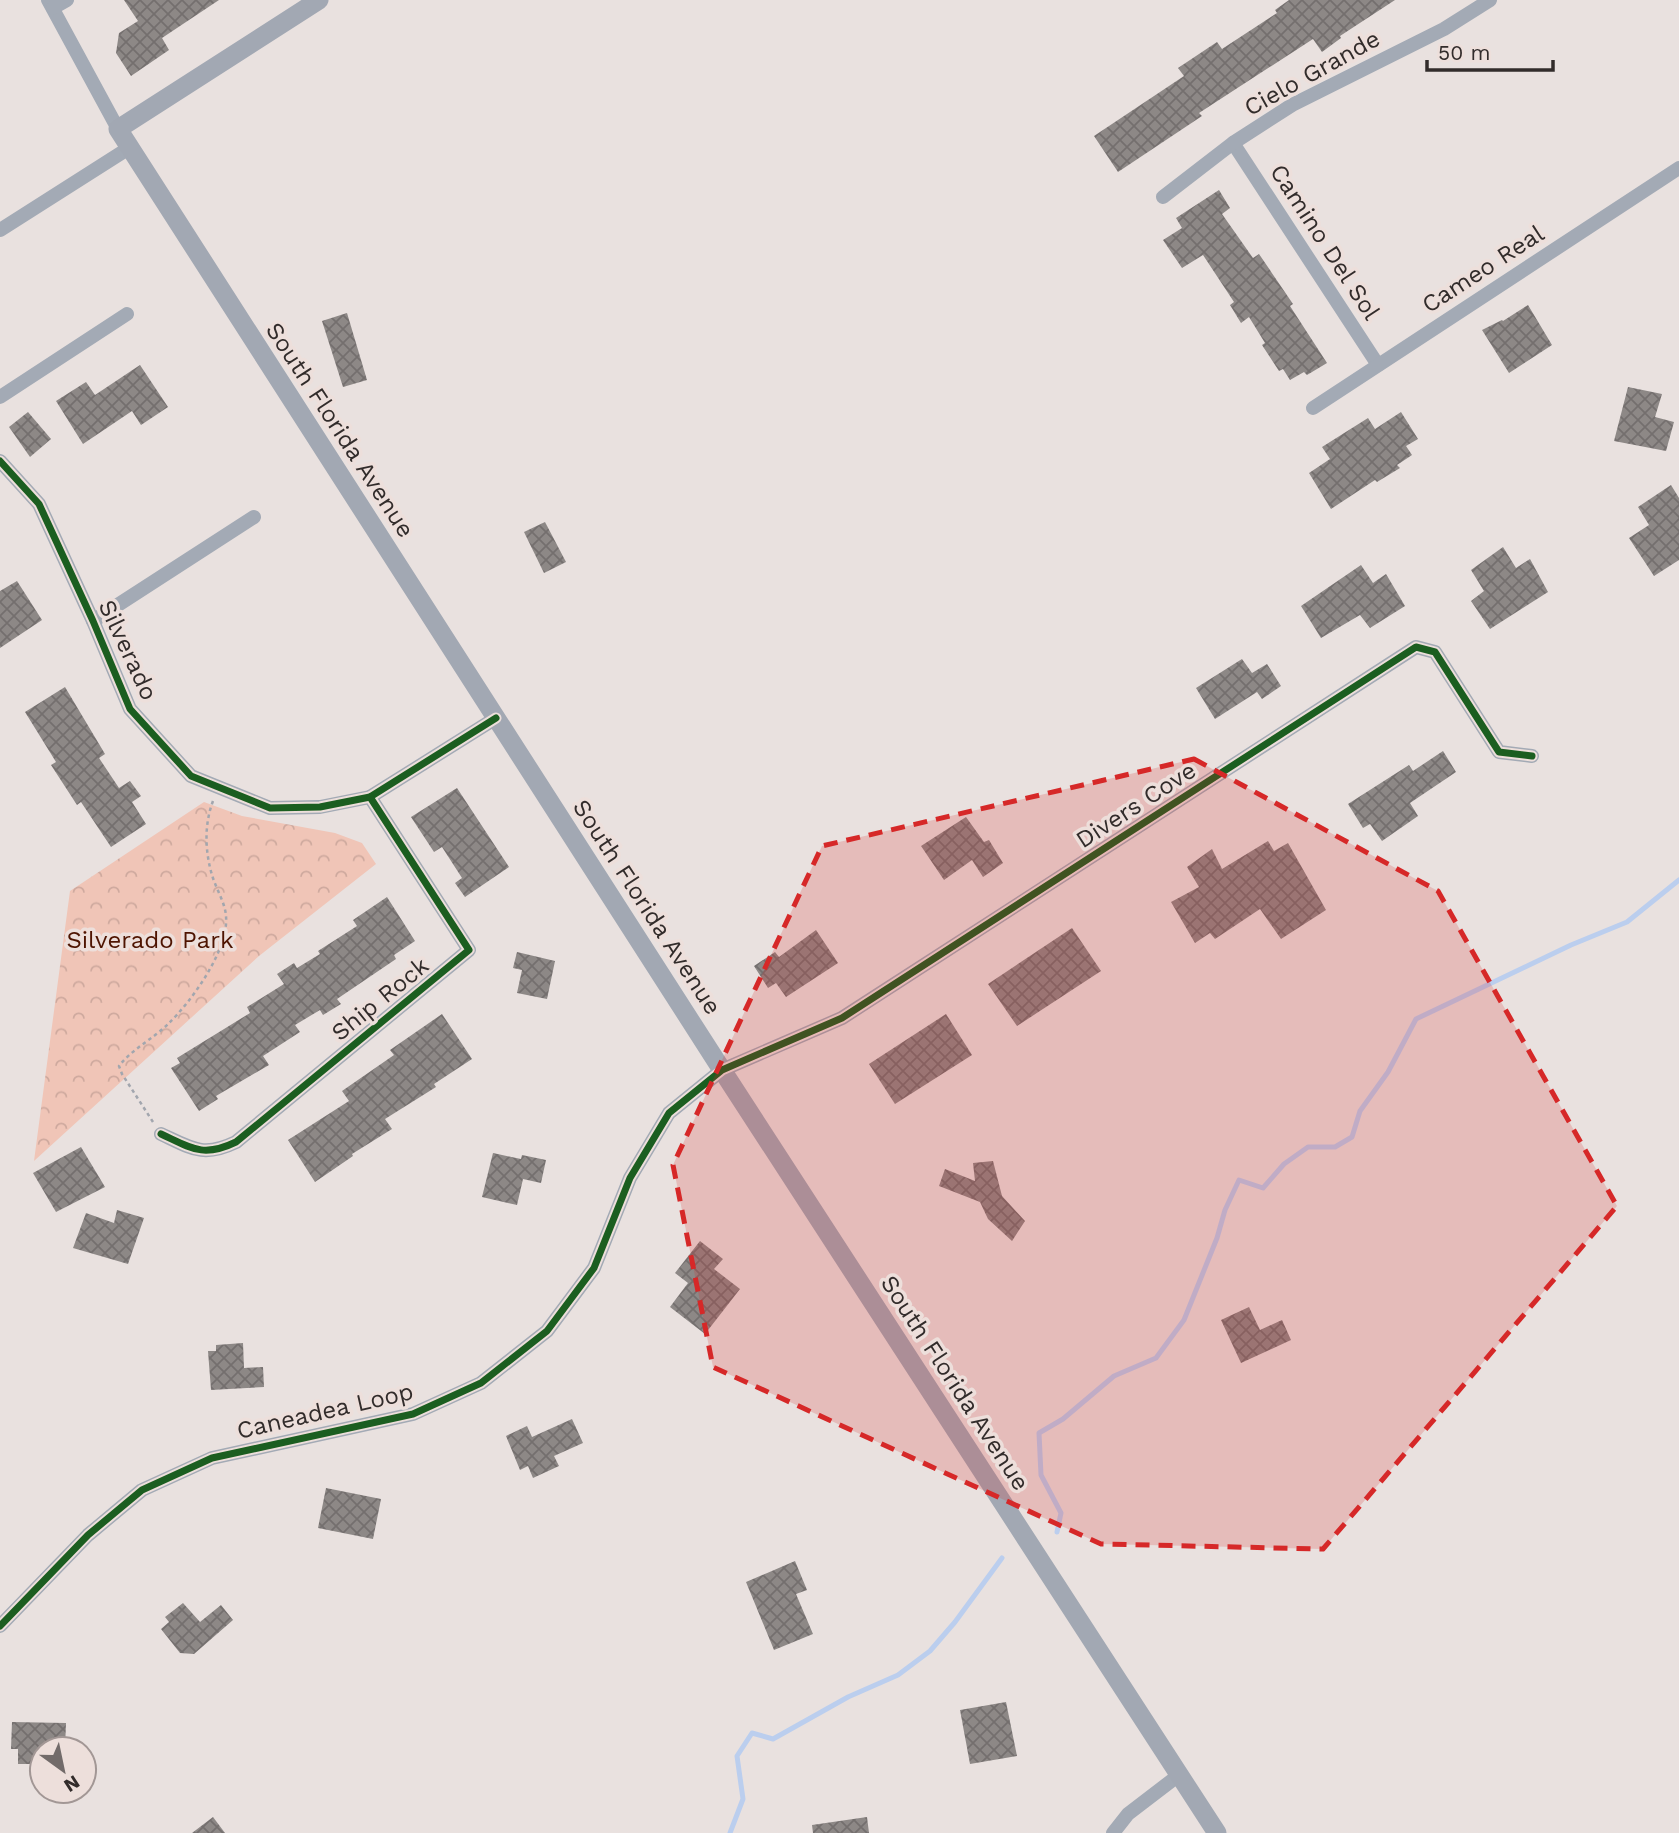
<svg xmlns="http://www.w3.org/2000/svg" width="1679" height="1833" font-family="'Work Sans',sans-serif">
  <style>
    .park { fill: url(#park-crowns) }
    .lines { fill: none; stroke-linecap: round; stroke-linejoin: round }
    .stream { stroke: #bbceee; stroke-width: 5 }
    .building { fill: url(#building-cross-hatch) }
    .path { stroke: #a2a6ae; stroke-width: 2.5; stroke-dasharray: 3.5 3.5; stroke-linecap: butt }
    .street { stroke: #a3aab5; stroke-width: 14 }
    .secondary { stroke: #a2a8b3; stroke-width: 19 }
    .cycleway-casing { stroke: #eddfdb; stroke-width: 11 }
    .cycleway { stroke: #1b5e20; stroke-width: 7 }
    .marked { fill: #d62828; fill-opacity: 0.2; stroke: #d62828; stroke-width: 5; stroke-dasharray: 14 9; stroke-linejoin: round }
    .labels { text-anchor: middle; stroke-width: 7; stroke-linejoin: round; paint-order: stroke }
    .street-label { font-size: 24px; fill: #322c2b; stroke: #eddfdb }
    .park-label { font-size: 24px; fill: #4e1401; stroke: #eddfdb }
  </style>
  <defs>
    <pattern id="park-crowns" width="20" height="18" patternUnits="userSpaceOnUse" patternTransform="scale(1.75)"><rect width="20" height="18" fill="#f0c5b7"/><path d="M2 6a3 3 0 1 1 6 0M12 15a3 3 0 1 1 6 0" fill="none" stroke="#cea99e"/></pattern>
    <pattern id="building-cross-hatch" width="8" height="8" patternUnits="userSpaceOnUse" patternTransform="scale(1.75)"><rect width="8" height="8" fill="#8d8886"/><path d="M0 0l8 8M0 8l8-8" fill="none" stroke="#746f6e"/></pattern>
  </defs>
  <rect width="100%" height="100%" fill="#e9e1df"/>
  <path class="park" d="M 204,802 L 242,816 L 335,833 L 362,843 L 376,864 L 259,956 L 34,1161 L 70,891 Z"/>
  <g class="lines">
    <g class="stream">
      <path d="M 1057,1532 L 1061,1513 L 1041,1475 L 1039,1433 L 1063,1419 L 1114,1376 L 1156,1358 L 1184,1320 L 1217,1238 L 1225,1210 L 1239,1180 L 1263,1188 L 1284,1164 L 1308,1147 L 1335,1147 L 1352,1137 L 1360,1111 L 1388,1072 L 1416,1019 L 1571,945 L 1627,922 L 1679,880"/>
      <path d="M 730,1833 L 743,1799 L 737,1756 L 752,1733 L 773,1739 L 848,1697 L 898,1675 L 930,1651 L 955,1622 L 1002,1558"/>
    </g>
  </g>
  <g class="building">
    <path d="M 124,0 L 219,0 L 162,38 L 169,50 L 131,76 L 116,53 L 119,33 L 138,21 Z"/>
    <path d="M 1289,0 L 1395,0 L 1340,36 L 1341,38 L 1322,52 L 1313,39 L 1199,113 L 1202,116 L 1118,172 L 1094,136 L 1184,76 L 1178,68 L 1217,42 L 1222,49 L 1277,13 L 1275,10 Z"/>
    <path d="M 1219,190 L 1230,208 L 1222,214 L 1253,258 L 1259,254 L 1293,304 L 1290,306 L 1327,363 L 1307,375 L 1304,372 L 1290,380 L 1283,369 L 1279,371 L 1262,345 L 1265,343 L 1249,317 L 1241,323 L 1230,305 L 1234,302 L 1203,255 L 1182,268 L 1163,240 L 1182,228 L 1176,218 Z"/>
    <path d="M 1528,305 L 1552,345 L 1509,373 L 1482,330 L 1502,320 L 1503,321 Z"/>
    <path d="M 347,313 L 367,380 L 343,387 L 322,321 Z"/>
    <path d="M 140,365 L 168,407 L 141,425 L 132,411 L 83,444 L 56,401 L 86,382 L 95,395 Z"/>
    <path d="M 1628,387 L 1662,394 L 1655,417 L 1674,422 L 1666,451 L 1614,441 Z"/>
    <path d="M 28,412 L 51,439 L 30,457 L 9,427 Z"/>
    <path d="M 1401,412 L 1418,439 L 1406,446 L 1412,455 L 1397,465 L 1400,468 L 1377,482 L 1375,480 L 1331,509 L 1309,473 L 1330,459 L 1322,447 L 1368,418 L 1375,429 Z"/>
    <path d="M 1671,485 L 1679,498 L 1679,560 L 1654,576 L 1629,538 L 1649,525 L 1638,507 Z"/>
    <path d="M 545,522 L 566,562 L 544,573 L 524,532 Z"/>
    <path d="M 1503,547 L 1516,568 L 1530,559 L 1548,592 L 1490,629 L 1471,601 L 1484,591 L 1471,570 Z"/>
    <path d="M 1361,565 L 1373,583 L 1386,574 L 1405,606 L 1370,628 L 1360,615 L 1321,638 L 1301,606 Z"/>
    <path d="M 17,581 L 42,620 L 0,648 L 0,591 Z"/>
    <path d="M 1242,659 L 1252,673 L 1267,664 L 1281,686 L 1262,699 L 1257,692 L 1215,719 L 1196,688 Z"/>
    <path d="M 65,687 L 105,754 L 99,758 L 119,788 L 130,781 L 141,796 L 132,802 L 146,824 L 111,847 L 81,802 L 77,805 L 51,765 L 56,762 L 25,712 Z"/>
    <path d="M 1443,751 L 1456,772 L 1410,803 L 1418,816 L 1382,841 L 1370,824 L 1363,828 L 1348,804 L 1409,765 L 1413,771 Z"/>
    <path d="M 457,788 L 509,867 L 465,897 L 455,883 L 462,878 L 442,847 L 434,852 L 411,817 Z"/>
    <path d="M 966,817 L 984,842 L 989,840 L 1003,863 L 983,877 L 972,860 L 944,880 L 921,846 Z"/>
    <path d="M 1268,841 L 1274,851 L 1288,843 L 1326,910 L 1281,939 L 1260,909 L 1215,939 L 1210,933 L 1195,943 L 1171,902 L 1199,887 L 1187,867 L 1212,849 L 1222,869 Z"/>
    <path d="M 387,897 L 415,941 L 394,955 L 396,959 L 337,999 L 341,1004 L 323,1015 L 320,1010 L 295,1025 L 300,1032 L 263,1056 L 269,1065 L 216,1096 L 218,1099 L 199,1111 L 171,1068 L 180,1063 L 177,1058 L 250,1013 L 247,1007 L 284,984 L 277,974 L 294,963 L 297,968 L 320,954 L 318,951 L 357,926 L 353,920 Z"/>
    <path d="M 1072,928 L 1101,971 L 1017,1026 L 988,984 Z"/>
    <path d="M 816,930 L 838,963 L 786,997 L 776,983 L 768,988 L 754,966 L 775,952 L 779,957 Z"/>
    <path d="M 517,952 L 555,961 L 547,999 L 517,993 L 522,970 L 513,968 Z"/>
    <path d="M 442,1014 L 472,1059 L 434,1084 L 436,1087 L 385,1119 L 392,1129 L 352,1154 L 353,1156 L 315,1182 L 288,1140 L 349,1101 L 342,1091 L 394,1055 L 390,1050 Z"/>
    <path d="M 946,1014 L 972,1055 L 895,1104 L 869,1064 Z"/>
    <path d="M 81,1147 L 105,1187 L 56,1212 L 33,1173 Z"/>
    <path d="M 493,1153 L 521,1159 L 522,1155 L 546,1160 L 541,1183 L 523,1179 L 517,1205 L 482,1197 Z"/>
    <path d="M 993,1161 L 1002,1196 L 1025,1221 L 1012,1241 L 988,1219 L 980,1202 L 939,1186 L 945,1169 L 975,1181 L 973,1163 Z"/>
    <path d="M 117,1210 L 144,1218 L 128,1264 L 73,1248 L 86,1213 L 114,1223 Z"/>
    <path d="M 700,1241 L 723,1259 L 714,1269 L 740,1289 L 705,1334 L 670,1307 L 688,1283 L 675,1273 Z"/>
    <path d="M 1249,1307 L 1260,1330 L 1282,1320 L 1291,1340 L 1241,1363 L 1221,1320 Z"/>
    <path d="M 243,1343 L 244,1368 L 263,1367 L 264,1387 L 211,1390 L 208,1351 L 216,1351 L 216,1345 Z"/>
    <path d="M 572,1419 L 583,1443 L 554,1456 L 559,1466 L 533,1478 L 528,1466 L 520,1470 L 506,1436 L 527,1426 L 532,1437 Z"/>
    <path d="M 326,1488 L 381,1499 L 373,1539 L 318,1528 Z"/>
    <path d="M 795,1561 L 807,1590 L 796,1594 L 813,1634 L 774,1650 L 746,1582 Z"/>
    <path d="M 183,1603 L 200,1622 L 221,1605 L 233,1620 L 194,1654 L 180,1653 L 161,1629 L 169,1622 L 165,1617 Z"/>
    <path d="M 1006,1702 L 1017,1756 L 970,1764 L 960,1710 Z"/>
    <path d="M 12,1722 L 66,1723 L 65,1749 L 42,1749 L 42,1764 L 18,1764 L 18,1749 L 11,1749 Z"/>
    <path d="M 213,1817 L 225,1833 L 192,1833 Z"/>
    <path d="M 867,1817 L 869,1833 L 813,1833 L 812,1825 Z"/>
  </g>
  <g class="lines">
    <path class="path" d="M 153,1122 L 122,1074 L 119,1066 C 132,1049 153,1039 168,1024 C 191,1002 229,950 226,916 C 225,902 216,889 212,875 C 205,851 204,825 213,801"/>
    <g class="street">
      <path d="M 48,0 L 118,129"/>
      <path d="M 53,8 L 67,0"/>
      <path d="M 1233,143 L 1378,365"/>
      <path d="M 1163,197 L 1233,143 L 1292,105 L 1444,29 L 1490,0"/>
      <path d="M 0,230 L 129,148"/>
      <path d="M 0,397 L 127,314"/>
      <path d="M 1313,408 L 1679,168"/>
      <path d="M 0,461 L 39,504 L 93,621 L 130,709 L 191,776 L 270,808 L 320,807 L 370,797 L 496,718"/>
      <path d="M 93,621 L 254,517"/>
      <path d="M 161,1134 C 191,1148 203,1158 236,1142 L 469,950 L 370,797"/>
      <path d="M 0,1626 L 88,1535 L 142,1490 L 212,1458 L 413,1414 L 481,1383 L 547,1331 L 594,1268 L 630,1178 L 669,1113 L 722,1070 L 842,1018 L 1416,647 L 1435,652 L 1499,752 L 1532,756"/>
      <path d="M 1113,1833 L 1128,1814 L 1179,1775"/>
    </g>
    <path class="secondary" d="M 319,0 L 118,129 L 722,1070 L 1217,1833"/>
    <g class="cycleway-casing">
      <g id="cycleway">
        <path d="M 0,461 L 39,504 L 93,621 L 130,709 L 191,776 L 270,808 L 320,807 L 370,797 L 496,718"/>
        <path d="M 161,1134 C 191,1148 203,1158 236,1142 L 469,950 L 370,797"/>
        <path d="M 0,1626 L 88,1535 L 142,1490 L 212,1458 L 413,1414 L 481,1383 L 547,1331 L 594,1268 L 630,1178 L 669,1113 L 722,1070 L 842,1018 L 1416,647 L 1435,652 L 1499,752 L 1532,756"/>
      </g>
    </g>
    <use href="#cycleway" class="cycleway"/>
  </g>
  <path class="marked" d="M 1194,759 L 1438,891 L 1617,1206 L 1323,1549 L 1101,1544 L 713,1367 L 673,1165 L 822,846 Z"/>
  <g class="labels">
    <g class="street-label">
      <text transform="translate(1312 73) rotate(-29)" y="8">Cielo Grande</text>
      <text transform="translate(1325 242) rotate(57)" y="8">Camino Del Sol</text>
      <text transform="translate(1483 269) rotate(-33)" y="8">Cameo Real</text>
      <text transform="translate(340 430) rotate(57)" y="8">South Florida Avenue</text>
      <text transform="translate(128 650) rotate(65)" y="8">Silverado</text>
      <text transform="translate(1136 805) rotate(-33)" y="8">Divers Cove</text>
      <text transform="translate(647 907) rotate(57)" y="8">South Florida Avenue</text>
      <text transform="translate(380 999) rotate(-39)" y="8">Ship Rock</text>
      <text transform="translate(955 1383) rotate(57)" y="8">South Florida Avenue</text>
      <text transform="translate(325 1411) rotate(-13)" y="8">Caneadea Loop</text>
    </g>
    <g class="park-label">
      <text x="150" y="948">Silverado Park</text>
    </g>
  </g>
  <g transform="translate(63 1770) rotate(147)"><circle r="33" fill="#eddfdb" stroke="#a29795" stroke-width="2"/>
  <path d="M0-5L12 26L0 18L-12 26Z" fill="#726b6a"/>
  <text y="-10" font-size="19" font-weight="bold" text-anchor="middle" fill="#322c2b">N</text>
  </g>
  <path d="M1427 60v10h126v-10" fill="none" stroke="#322c2b" stroke-width="3.5"/>
  <text x="1438" y="60" font-size="21" fill="#322c2b" stroke="#eddfdb" stroke-width="5" paint-order="stroke">50 m</text>
</svg>
